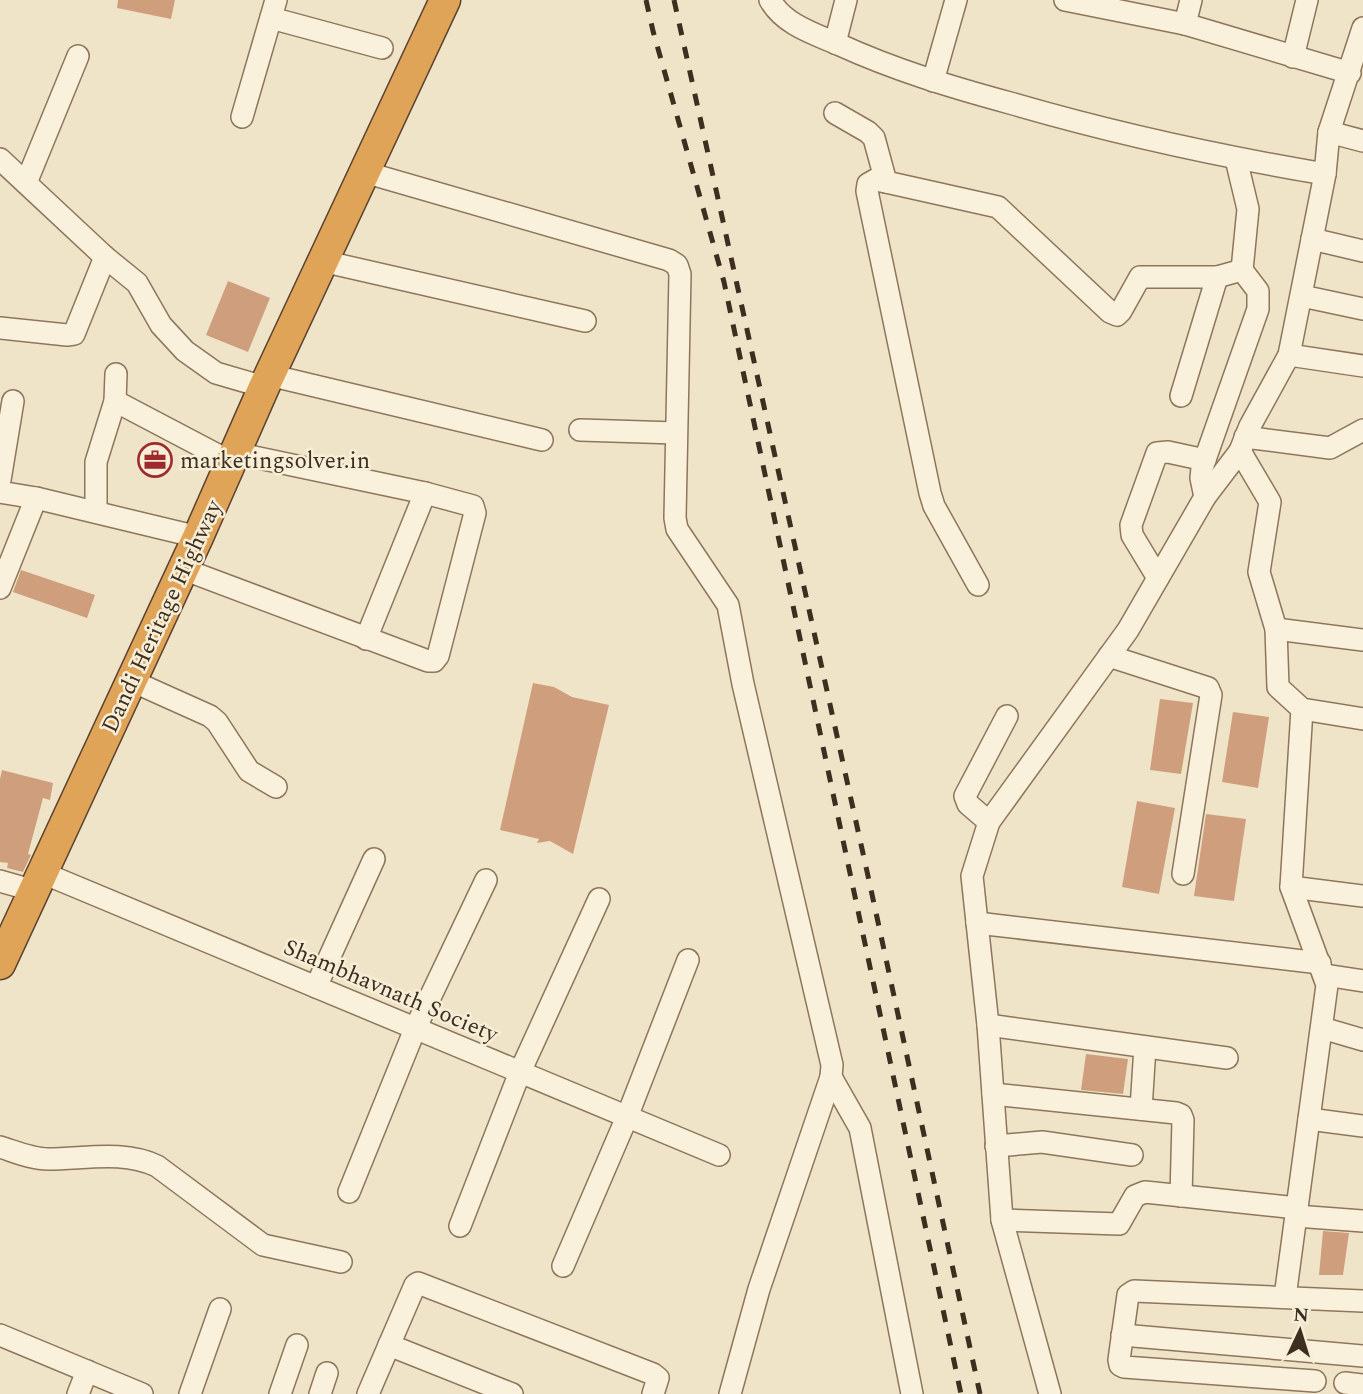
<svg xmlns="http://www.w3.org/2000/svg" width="1363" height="1394" font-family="Spectral,serif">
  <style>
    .building { fill: #cf9f7d }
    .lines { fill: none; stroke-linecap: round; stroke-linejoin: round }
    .minor-casing { stroke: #8d765c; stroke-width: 24 }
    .highway-casing { stroke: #5b4430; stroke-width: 33 }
    .minor { stroke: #faf1dc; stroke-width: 21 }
    .highway { stroke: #e0a458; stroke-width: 30 }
    .rail { stroke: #3d2e20; stroke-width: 5; stroke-dasharray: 12 12; stroke-linecap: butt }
    .labels { text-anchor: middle; stroke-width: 5; stroke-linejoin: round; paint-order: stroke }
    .poi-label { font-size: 23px; fill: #3d2e20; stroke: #f7eed8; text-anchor: start }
    .street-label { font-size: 23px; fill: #3d2e20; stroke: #f7eed8 }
  </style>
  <rect width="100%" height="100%" fill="#f0e4c8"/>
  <g class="building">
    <path d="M 118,0 L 175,0 L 171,19 L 117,8 Z"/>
    <path d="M 228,281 L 270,298 L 248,352 L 206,335 Z"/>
    <path d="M 21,570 L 95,595 L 87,618 L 13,592 Z"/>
    <path d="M 533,683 L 554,687 L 572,697 L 609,705 L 573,854 L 550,841 L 537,843 L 539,839 L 500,830 Z"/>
    <path d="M 1160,699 L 1193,703 L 1181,774 L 1150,770 Z"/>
    <path d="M 1233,712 L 1269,717 L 1258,788 L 1222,782 Z"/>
    <path d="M 2,770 L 53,783 L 50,800 L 43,798 L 28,854 L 31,855 L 23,872 L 7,868 L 8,863 L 0,862 L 0,779 Z"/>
    <path d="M 1137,801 L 1175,808 L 1159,894 L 1122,887 Z"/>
    <path d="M 1206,814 L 1246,819 L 1234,901 L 1194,896 Z"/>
    <path d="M 1086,1054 L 1128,1059 L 1123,1094 L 1081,1090 Z"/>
    <path d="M 1323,1231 L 1349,1233 L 1343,1275 L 1319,1275 Z"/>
  </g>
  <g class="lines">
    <g class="minor-casing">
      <g id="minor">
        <path d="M 770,0 C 784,25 815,34 840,45 C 895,70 951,87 1010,103 C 1113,133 1218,156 1325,174"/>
        <path d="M 1065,0 L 1185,24 L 1350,73"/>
        <path d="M 271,18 L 382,48"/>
        <path d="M 1185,24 L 1191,0"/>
        <path d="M 835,43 L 846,0"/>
        <path d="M 1293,57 L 1307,0"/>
        <path d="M 933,81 L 956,0"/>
        <path d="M 835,113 L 868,132 L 874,138 L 886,182"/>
        <path d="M 242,117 L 276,0"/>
        <path d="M 1329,132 L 1363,141"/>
        <path d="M 0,159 L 105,257 L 137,283 L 161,325 L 185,351 L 216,373 L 264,387"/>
        <path d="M 364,172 L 669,260 L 677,265 L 680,274 L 675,518 L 677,529 L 728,605 L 743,684 L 832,1065 L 831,1077 L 759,1289 L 730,1394"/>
        <path d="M 26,183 L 78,56"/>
        <path d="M 1312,239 L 1363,251"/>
        <path d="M 322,261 L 585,321"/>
        <path d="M 1302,296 L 1363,309"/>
        <path d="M 0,328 L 67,335 L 74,334 L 105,257"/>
        <path d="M 1289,355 L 1363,366"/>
        <path d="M 269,375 L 542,440"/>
        <path d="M 1181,396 L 1217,277"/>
        <path d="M 115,401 L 231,462"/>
        <path d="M 580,430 L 676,433"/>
        <path d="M 1245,437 L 1330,448 L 1363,430"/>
        <path d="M 1240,451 L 1270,502 L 1259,572 L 1276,629 L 1278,687 L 1302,709 L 1363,719"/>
        <path d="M 0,480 L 13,401"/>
        <path d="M 0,492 L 36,498 L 198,537"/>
        <path d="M 1205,497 L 1201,478 L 1202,468 L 1258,309 L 1258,291 L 1242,270 L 1248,209 L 1236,159"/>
        <path d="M 96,512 L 96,462 L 115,401 L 116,374"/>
        <path d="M 183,569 L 428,661 L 434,661 L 438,656 L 475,513 L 473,506 L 425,493 L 235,453"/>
        <path d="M 1158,578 L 1132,535 L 1131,525 L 1157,453 L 1168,452 L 1205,460"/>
        <path d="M 978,585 L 934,506 L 930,493 L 867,191 L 868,184 L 875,180 L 886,182 L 998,207 L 1110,312 L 1117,315 L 1121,311 L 1140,277 L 1217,277 L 1242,270"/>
        <path d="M 0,588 L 36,498"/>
        <path d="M 1276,629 L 1363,640"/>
        <path d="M 366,639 L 425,493"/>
        <path d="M 1109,656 L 1202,686 L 1208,688 L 1211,695 L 1183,874"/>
        <path d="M 132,681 L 210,716 L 217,722 L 249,771 L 276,787"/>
        <path d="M 989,822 L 968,804 L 965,796 L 1007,716"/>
        <path d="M 43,873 L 719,1155"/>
        <path d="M 0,881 L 35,891"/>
        <path d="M 1291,887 L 1363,896"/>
        <path d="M 977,923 L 1320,963"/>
        <path d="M 1325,975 L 1363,981"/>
        <path d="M 316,987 L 374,859"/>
        <path d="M 988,1025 L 1227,1058"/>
        <path d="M 1322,1028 L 1363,1040"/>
        <path d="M 831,1077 L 860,1128 L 912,1394"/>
        <path d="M 993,1094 L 1176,1113 L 1181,1115 L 1183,1120 L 1181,1196"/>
        <path d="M 1141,1109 L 1145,1047"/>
        <path d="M 1309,1119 L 1363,1126"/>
        <path d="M 996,1146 L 1042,1142 L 1132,1155"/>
        <path d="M 0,1147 C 16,1152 32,1159 48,1159 C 85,1159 123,1150 157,1166 L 263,1245 L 341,1262"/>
        <path d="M 349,1192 L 415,1029 L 486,880"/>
        <path d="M 1296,1216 L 1363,1221"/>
        <path d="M 1002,1220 L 1119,1224 L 1135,1196 L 1145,1192 L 1297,1208"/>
        <path d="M 460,1226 L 520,1072 L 599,899"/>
        <path d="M 563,1266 L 627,1117 L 688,960"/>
        <path d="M 1285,1297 L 1327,985 L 1291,887 L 1302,709"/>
        <path d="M 0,1335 L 142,1394"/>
        <path d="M 1122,1335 L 1363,1356"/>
        <path d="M 389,1345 L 512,1394"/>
        <path d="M 1315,1381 L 1124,1367 L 1120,1365 L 1119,1360 L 1128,1295 L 1134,1291 L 1363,1301"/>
        <path d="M 1345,1383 L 1363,1385"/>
        <path d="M 78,1394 L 87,1371"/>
        <path d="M 190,1394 L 220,1309"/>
        <path d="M 280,1394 L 297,1345"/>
        <path d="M 320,1394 L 327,1373"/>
        <path d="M 368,1394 L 415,1285 L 418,1283 L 653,1374 L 658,1378 L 653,1394"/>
        <path d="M 1050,1394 L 1002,1220 L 988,1025 L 972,876 L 989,822 L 1128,630 L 1205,497 L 1240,451 L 1250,426 L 1289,355 L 1325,174 L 1329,132 L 1363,28"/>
      </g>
    </g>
    <g class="highway-casing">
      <path id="highway" d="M 0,964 L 198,537 L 264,387 L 445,0"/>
    </g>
    <use href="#minor" class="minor"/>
    <use href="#highway" class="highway"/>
    <g class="rail">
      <path d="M 646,0 L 653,31 L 724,282 L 961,1394"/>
      <path d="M 674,0 L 870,885 L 980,1394"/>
    </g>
  </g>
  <defs>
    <g id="office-ring" transform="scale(1.75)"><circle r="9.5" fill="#f7eed8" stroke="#9e2a2b" stroke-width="1.5"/><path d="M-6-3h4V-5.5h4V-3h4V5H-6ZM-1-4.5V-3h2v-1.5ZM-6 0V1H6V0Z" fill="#9e2a2b"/></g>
  </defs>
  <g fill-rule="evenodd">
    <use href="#office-ring" x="155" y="460"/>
  </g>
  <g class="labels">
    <g class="poi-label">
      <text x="180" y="468">marketingsolver.in</text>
    </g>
    <g class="street-label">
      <text transform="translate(161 616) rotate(-65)" y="8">Dandi Heritage Highway</text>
      <text transform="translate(391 990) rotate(23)" y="8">Shambhavnath Society</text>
    </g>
  </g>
  <g transform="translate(1300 1331) rotate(4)" stroke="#f7eed8" stroke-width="5" paint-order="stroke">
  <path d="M0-5L12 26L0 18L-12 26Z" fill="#3d2e20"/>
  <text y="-10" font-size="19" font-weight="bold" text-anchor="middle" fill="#3d2e20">N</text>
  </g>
</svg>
